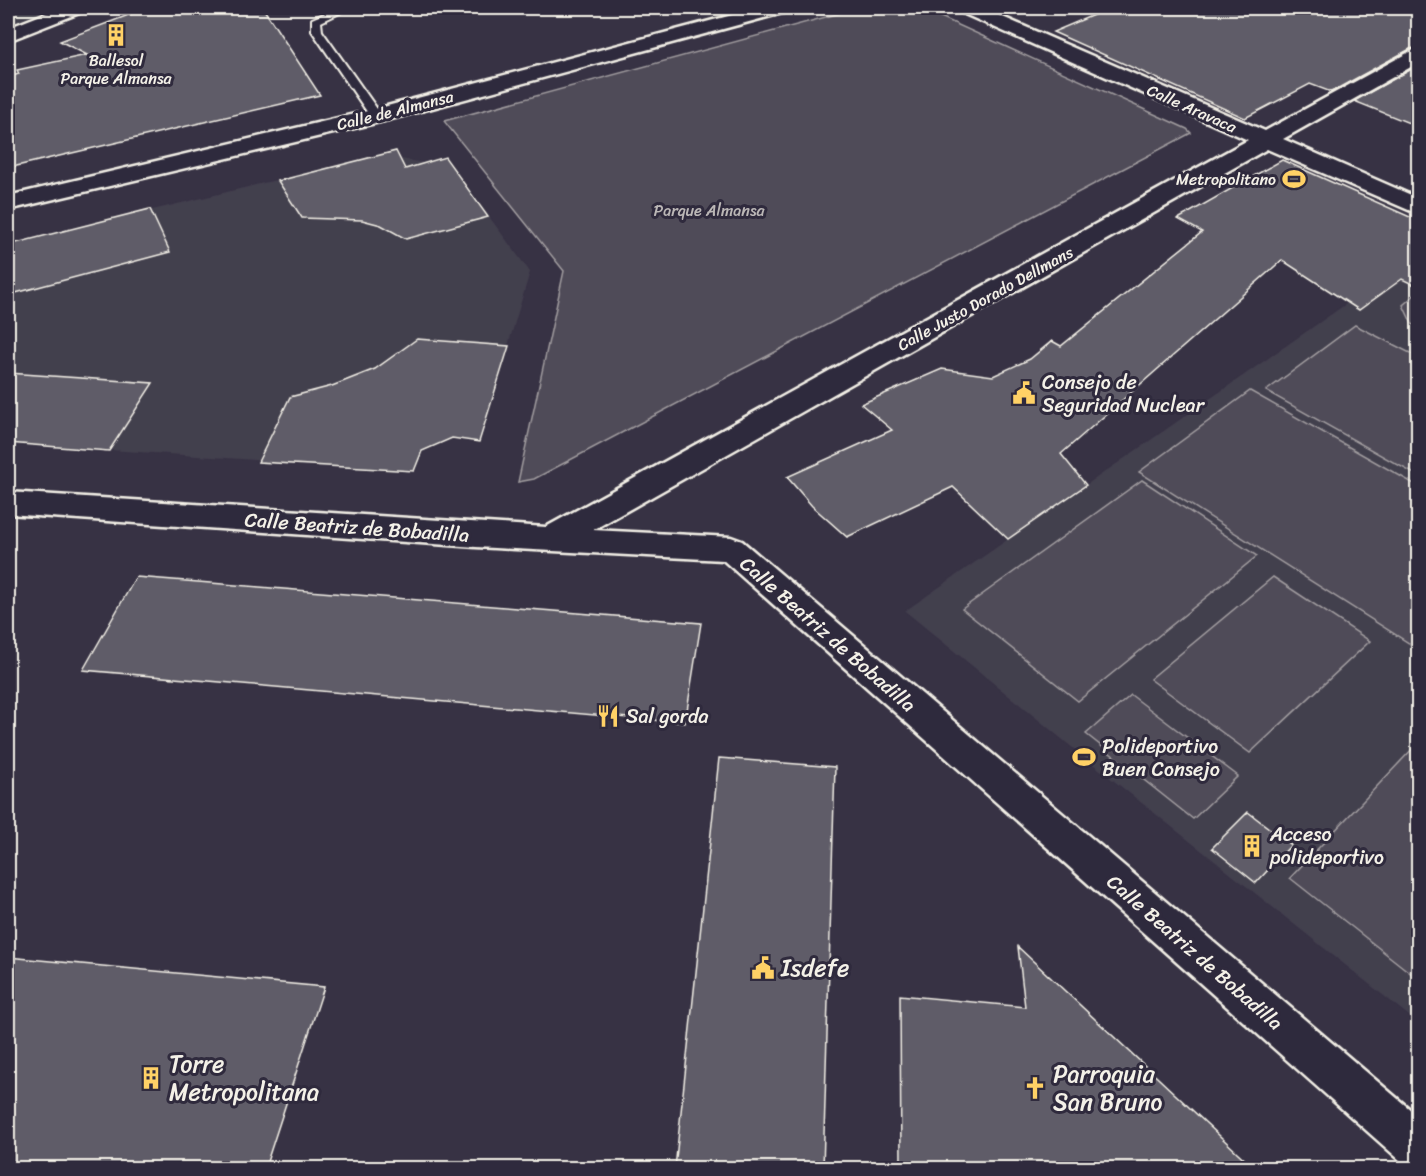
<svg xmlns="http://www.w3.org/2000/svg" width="1426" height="1176" font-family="Sriracha,sans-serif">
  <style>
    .built { fill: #433f4e }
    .green { fill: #504b59; stroke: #a29ea0; stroke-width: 1.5 }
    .building { fill: #5f5c67; stroke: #f4f1e8; stroke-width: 1.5 }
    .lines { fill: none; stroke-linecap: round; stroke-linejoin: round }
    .lane-casing { stroke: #f4f1e8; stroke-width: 4 }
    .street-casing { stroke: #f4f1e8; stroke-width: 5 }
    .lane { fill: #2f2a3d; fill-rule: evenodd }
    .street { fill: #2f2a3d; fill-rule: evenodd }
    .labels { text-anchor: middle; stroke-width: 6; stroke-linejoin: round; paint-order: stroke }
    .far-poi-label { font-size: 16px; fill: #f4f1e8; stroke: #2f2a3d }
    .far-street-label { font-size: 16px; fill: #f4f1e8; stroke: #2f2a3d }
    .far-park-label { font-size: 16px; fill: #bbb7b6; stroke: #2f2a3d }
    .poi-label { font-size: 20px; fill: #f4f1e8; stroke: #2f2a3d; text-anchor: start }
    .street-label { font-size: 20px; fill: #f4f1e8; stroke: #2f2a3d }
    .near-poi-label { font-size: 24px; fill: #f4f1e8; stroke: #2f2a3d; text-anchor: start }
  </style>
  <rect width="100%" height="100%" fill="#373244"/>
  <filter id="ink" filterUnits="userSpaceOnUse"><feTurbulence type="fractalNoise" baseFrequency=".0167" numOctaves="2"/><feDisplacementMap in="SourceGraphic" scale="12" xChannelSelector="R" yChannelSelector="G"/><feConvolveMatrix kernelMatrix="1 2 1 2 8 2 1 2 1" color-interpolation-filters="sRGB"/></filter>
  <g filter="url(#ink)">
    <g class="built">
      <path d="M 8,8 L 75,8 L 8,35 Z"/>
      <path d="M 396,151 L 401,159 L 424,163 L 445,157 L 530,272 L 479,442 L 452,438 L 422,451 L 414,471 L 8,443 L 8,245 Z"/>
      <path d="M 1418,254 L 1418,1023 L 1084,757 L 905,611 Z"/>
    </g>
    <g class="green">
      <path d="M 859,8 L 921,8 L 1187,129 L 1191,133 L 534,479 L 518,482 L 564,271 L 444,121 Z"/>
      <path d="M 1418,292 L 1418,327 L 1412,324 L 1403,305 Z"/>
      <path d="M 1355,325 L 1418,357 L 1418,476 L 1266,391 Z"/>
      <path d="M 1250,391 L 1418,486 L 1418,649 L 1139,472 Z"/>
      <path d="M 1142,480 L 1257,556 L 1078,701 L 962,609 Z"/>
      <path d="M 1273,577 L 1370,641 L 1250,753 L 1150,679 Z"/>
      <path d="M 1131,695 L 1238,776 L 1193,819 L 1086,734 Z"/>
      <path d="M 1418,743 L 1418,979 L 1290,878 Z"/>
    </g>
    <g class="building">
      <path d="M 147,8 L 263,8 L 320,95 L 8,168 L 8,77 L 19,74 L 17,70 L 87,55 L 60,41 Z"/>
      <path d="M 1110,8 L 1419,8 L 1419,47 L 1410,49 L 1331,92 L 1310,84 L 1245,118 L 1053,32 Z"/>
      <path d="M 1419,65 L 1419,127 L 1354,101 Z"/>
      <path d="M 396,151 L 405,169 L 445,157 L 488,217 L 406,239 L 381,225 L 362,220 L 302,218 L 278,181 Z"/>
      <path d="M 1282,160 L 1419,221 L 1419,287 L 1402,279 L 1359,310 L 1282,260 L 1061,454 L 1086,485 L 1008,539 L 953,487 L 847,537 L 812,506 L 787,477 L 892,430 L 861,404 L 942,369 L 993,376 L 1030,359 L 1052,341 L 1061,346 L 1202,232 L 1178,219 Z"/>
      <path d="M 150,209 L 170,252 L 8,295 L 8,245 Z"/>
      <path d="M 417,339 L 509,346 L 479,442 L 452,438 L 422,451 L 414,471 L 258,462 L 290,397 L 332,386 L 375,369 Z"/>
      <path d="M 8,373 L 153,383 L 109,451 L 8,443 Z"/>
      <path d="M 136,577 L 701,623 L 685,723 L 83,670 Z"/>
      <path d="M 719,758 L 835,767 L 823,1168 L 675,1168 Z"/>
      <path d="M 1248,812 L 1291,845 L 1256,883 L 1212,848 Z"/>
      <path d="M 1018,947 L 1254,1168 L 901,1168 L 900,995 L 1025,1007 Z"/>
      <path d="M 8,957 L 324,987 L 265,1168 L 8,1168 Z"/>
    </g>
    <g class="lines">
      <g class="lane-casing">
        <path id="lane" d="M 337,8 L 350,8 L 321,22 L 322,31 L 382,116 L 380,119 L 372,119 L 312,31 L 312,19 Z"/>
      </g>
      <g class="street-casing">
        <g id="street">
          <path d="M 59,8 L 85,8 L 82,12 L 8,41 L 8,28 Z"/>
          <path d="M 759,8 L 789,8 L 786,12 L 384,121 L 8,210 L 8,196 L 372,110 Z"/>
          <path d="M 958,8 L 982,8 L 1265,131 L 1411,51 L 1418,49 L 1418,63 L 1283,139 L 1418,198 L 1418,214 L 1267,149 L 593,530 L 731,537 L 742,541 L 1418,1116 L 1418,1168 L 1402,1162 L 723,560 L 476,547 L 8,514 L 8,492 L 546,527 L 1248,140 L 960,12 Z"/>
        </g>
      </g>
      <use href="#lane" class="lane"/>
      <use href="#street" class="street"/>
    </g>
  </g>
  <defs>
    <g id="building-bare" transform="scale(1.8)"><path d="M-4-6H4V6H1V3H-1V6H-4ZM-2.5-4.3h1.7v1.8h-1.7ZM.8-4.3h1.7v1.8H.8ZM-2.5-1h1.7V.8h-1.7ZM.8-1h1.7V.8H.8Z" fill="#ffd166" stroke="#2f2a3d" stroke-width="2.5" paint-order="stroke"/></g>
    <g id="stadium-bare" transform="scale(1.8)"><path d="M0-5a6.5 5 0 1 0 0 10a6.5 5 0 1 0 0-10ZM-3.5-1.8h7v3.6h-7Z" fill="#ffd166" stroke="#2f2a3d" stroke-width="2.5" paint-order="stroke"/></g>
    <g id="civic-bare" transform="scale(1.8)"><path d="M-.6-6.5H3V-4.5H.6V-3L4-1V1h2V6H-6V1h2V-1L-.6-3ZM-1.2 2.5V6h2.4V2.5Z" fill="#ffd166" stroke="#2f2a3d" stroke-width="2.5" paint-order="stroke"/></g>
    <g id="restaurant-bare" transform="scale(1.8)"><path d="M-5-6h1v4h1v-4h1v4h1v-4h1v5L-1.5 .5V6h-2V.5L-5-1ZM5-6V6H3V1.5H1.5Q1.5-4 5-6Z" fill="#ffd166" stroke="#2f2a3d" stroke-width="2.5" paint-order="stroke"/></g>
    <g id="church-bare" transform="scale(1.8)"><path d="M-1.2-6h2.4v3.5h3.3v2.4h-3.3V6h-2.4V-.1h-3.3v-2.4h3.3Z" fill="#ffd166" stroke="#2f2a3d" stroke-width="2.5" paint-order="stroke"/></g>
  </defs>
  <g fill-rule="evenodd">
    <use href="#building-bare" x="116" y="35"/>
    <use href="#stadium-bare" x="1294" y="179"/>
    <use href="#civic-bare" x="1024" y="393"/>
    <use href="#restaurant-bare" x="608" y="716"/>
    <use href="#stadium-bare" x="1084" y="757"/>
    <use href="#building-bare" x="1252" y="846"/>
    <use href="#civic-bare" x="763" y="968"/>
    <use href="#building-bare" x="151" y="1078"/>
    <use href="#church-bare" x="1035" y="1088"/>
  </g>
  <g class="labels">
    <g class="far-poi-label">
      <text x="116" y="66">Ballesol<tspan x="116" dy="18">Parque Almansa</tspan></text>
      <text x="1276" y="185" text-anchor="end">Metropolitano</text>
    </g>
    <g class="far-street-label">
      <text transform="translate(1192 108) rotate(24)" y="6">Calle Aravaca</text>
      <text transform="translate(395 110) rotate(-14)" y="6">Calle de Almansa</text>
      <text transform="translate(985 298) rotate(-29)" y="6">Calle Justo Dorado Dellmans</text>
    </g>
    <g class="far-park-label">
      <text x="709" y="216">Parque Almansa</text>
    </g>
    <g class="poi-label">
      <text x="1042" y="389">Consejo de<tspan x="1042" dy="23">Seguridad Nuclear</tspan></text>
      <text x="626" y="723">Sal gorda</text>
      <text x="1102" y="753">Polideportivo<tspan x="1102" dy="23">Buen Consejo</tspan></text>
      <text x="1270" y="841">Acceso<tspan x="1270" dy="23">polideportivo</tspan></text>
    </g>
    <g class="street-label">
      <text transform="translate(357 527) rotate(4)" y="7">Calle Beatriz de Bobadilla</text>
      <text transform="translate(828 634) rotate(41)" y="7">Calle Beatriz de Bobadilla</text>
      <text transform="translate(1195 952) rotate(41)" y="7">Calle Beatriz de Bobadilla</text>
    </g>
    <g class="near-poi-label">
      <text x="781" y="976">Isdefe</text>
      <text x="169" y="1072">Torre<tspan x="169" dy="28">Metropolitana</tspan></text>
      <text x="1053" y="1082">Parroquia<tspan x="1053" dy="28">San Bruno</tspan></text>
    </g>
  </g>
  <rect width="1426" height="1176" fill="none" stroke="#2f2a3d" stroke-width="30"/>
  <rect x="15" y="15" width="1396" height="1146" fill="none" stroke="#f4f1e8" stroke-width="2" filter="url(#ink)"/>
</svg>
